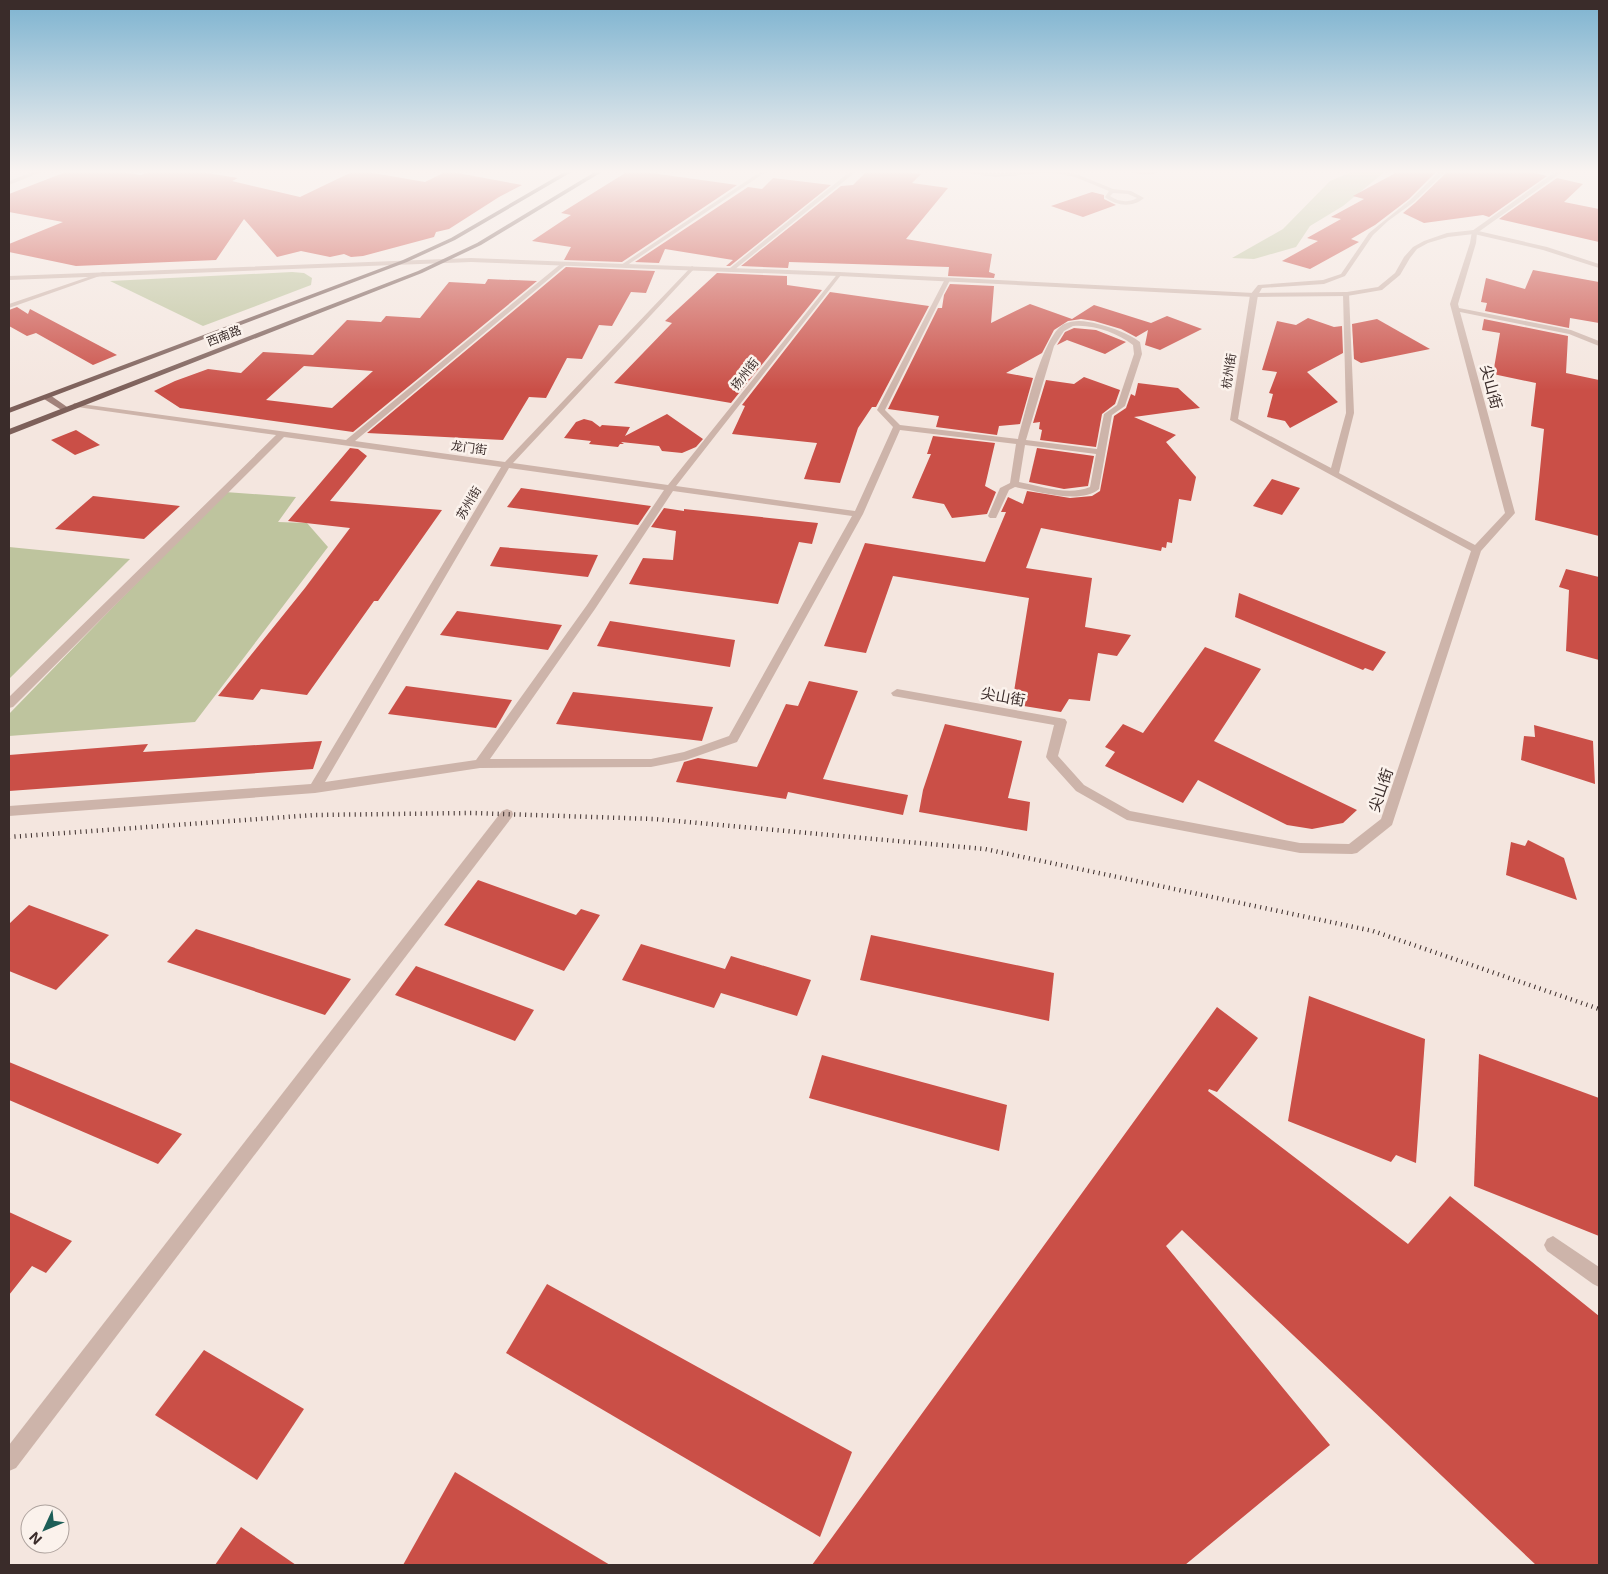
<svg xmlns="http://www.w3.org/2000/svg" width="1608" height="1574" font-family="Inter,'Noto Sans SC',sans-serif">
  <style>
    .green { fill: #bec49e }
    .building { fill: #ca4f47; fill-rule: evenodd }
    .lines { fill: none; stroke-linecap: round; stroke-linejoin: round }
    .service { fill: #cdb4aa; fill-rule: evenodd }
    .minor { fill: #cdb4aa; fill-rule: evenodd }
    .tertiary { fill: #cdb4aa; fill-rule: evenodd }
    .secondary { fill: #a1827b; fill-rule: evenodd }
    .primary { fill: #7d605a; fill-rule: evenodd }
    .rail { stroke: #3a2c2a; stroke-width: 4.5; stroke-dasharray: 1 4.5; stroke-linecap: butt }
    .labels { text-anchor: middle; stroke-width: 5; stroke-linejoin: round; paint-order: stroke }
    .far-street-label { font-size: 12px; fill: #3a2c2a; stroke: #fbf2ec }
    .street-label { font-size: 15px; fill: #3a2c2a; stroke: #fbf2ec }
  </style>
  <rect width="100%" height="100%" fill="#f4e6df"/>
  <g class="green">
    <path d="M 1356,170 L 1387,170 L 1343,206 L 1310,226 L 1296,247 L 1254,259 L 1232,258 L 1283,229 L 1330,181 Z"/>
    <path d="M 292,272 L 304,273 L 312,278 L 311,285 L 203,326 L 110,281 Z"/>
    <path d="M 225,492 L 296,497 L 278,522 L 307,523 L 328,547 L 195,722 L 9,736 L 9,714 Z"/>
    <path d="M 9,547 L 130,559 L 9,679 Z"/>
  </g>
  <g class="building">
    <path d="M 71,170 L 108,170 L 141,175 L 154,170 L 189,170 L 238,178 L 232,181 L 300,197 L 356,170 L 425,182 L 447,171 L 522,185 L 499,197 L 449,229 L 436,232 L 434,237 L 363,256 L 351,257 L 344,254 L 330,257 L 301,251 L 277,257 L 244,219 L 216,260 L 76,266 L 9,252 L 9,244 L 63,222 L 9,212 L 9,194 Z"/>
    <path d="M 630,170 L 737,185 L 622,262 L 564,260 L 571,247 L 532,241 L 571,215 L 561,213 Z"/>
    <path d="M 868,170 L 892,170 L 921,174 L 912,183 L 948,188 L 906,239 L 992,254 L 989,272 L 995,274 L 994,278 L 948,276 L 949,267 L 789,262 L 788,268 L 741,266 L 841,186 L 853,185 Z"/>
    <path d="M 1401,170 L 1438,170 L 1409,199 L 1375,225 L 1351,239 L 1359,242 L 1310,269 L 1282,261 L 1318,241 L 1307,238 L 1341,219 L 1331,217 L 1364,199 L 1353,196 Z"/>
    <path d="M 1449,170 L 1524,170 L 1547,176 L 1489,217 L 1483,215 L 1424,223 L 1403,213 L 1415,203 Z"/>
    <path d="M 773,178 L 831,185 L 730,266 L 726,266 L 733,260 L 665,249 L 659,263 L 635,262 L 748,187 L 762,189 Z"/>
    <path d="M 1557,178 L 1583,184 L 1564,202 L 1599,209 L 1599,242 L 1499,219 Z"/>
    <path d="M 1092,192 L 1104,195 L 1104,199 L 1116,205 L 1083,217 L 1051,206 Z"/>
    <path d="M 566,267 L 655,271 L 646,293 L 631,292 L 612,326 L 599,325 L 582,359 L 567,358 L 546,398 L 529,397 L 503,440 L 367,433 Z"/>
    <path d="M 1533,270 L 1599,282 L 1599,323 L 1570,318 L 1569,328 L 1485,311 L 1487,303 L 1481,302 L 1486,278 L 1525,289 Z"/>
    <path d="M 717,273 L 787,276 L 787,285 L 822,290 L 731,403 L 614,383 L 672,323 L 665,321 Z"/>
    <path d="M 488,279 L 537,281 L 353,432 L 180,408 L 154,391 L 175,381 L 208,369 L 241,373 L 263,352 L 313,355 L 347,320 L 381,322 L 386,316 L 420,318 L 449,282 L 485,284 ZM 304,366 L 373,371 L 332,408 L 266,400 Z"/>
    <path d="M 950,284 L 994,286 L 991,323 L 1030,304 L 1072,319 L 1094,305 L 1151,323 L 1167,316 L 1202,329 L 1160,350 L 1145,345 L 1148,330 L 1136,337 L 1121,329 L 1094,321 L 1081,319 L 1068,321 L 1054,330 L 1042,353 L 1006,373 L 1033,378 L 1020,424 L 999,426 L 997,435 L 936,427 L 939,416 L 888,409 L 938,308 L 942,308 L 944,295 Z"/>
    <path d="M 830,292 L 929,306 L 876,407 L 872,407 L 858,428 L 840,483 L 804,479 L 817,443 L 732,434 L 745,406 L 742,405 Z"/>
    <path d="M 17,307 L 28,314 L 30,309 L 117,355 L 93,365 L 36,333 L 27,336 L 9,326 L 9,310 Z"/>
    <path d="M 1308,318 L 1334,327 L 1342,326 L 1343,353 L 1307,372 L 1338,402 L 1290,428 L 1285,421 L 1267,417 L 1273,394 L 1269,393 L 1277,372 L 1262,370 L 1277,321 L 1296,325 Z"/>
    <path d="M 1377,319 L 1430,349 L 1361,363 L 1354,359 L 1352,324 Z"/>
    <path d="M 1484,319 L 1568,336 L 1566,373 L 1599,380 L 1599,536 L 1535,520 L 1544,429 L 1531,426 L 1536,383 L 1493,374 L 1500,333 L 1482,330 Z"/>
    <path d="M 1074,328 L 1096,330 L 1126,342 L 1105,354 L 1067,340 L 1057,345 L 1065,332 Z"/>
    <path d="M 1084,377 L 1120,390 L 1115,404 L 1102,414 L 1096,447 L 1040,440 L 1042,430 L 1039,429 L 1040,422 L 1033,423 L 1046,380 L 1074,384 Z"/>
    <path d="M 1138,383 L 1178,388 L 1200,408 L 1134,417 L 1176,435 L 1166,442 L 1196,477 L 1191,501 L 1179,499 L 1172,543 L 1167,542 L 1166,548 L 1162,547 L 1161,551 L 1041,528 L 1026,568 L 1092,578 L 1085,627 L 1131,635 L 1117,656 L 1098,653 L 1090,701 L 1069,699 L 1061,712 L 1012,704 L 1029,598 L 893,576 L 866,653 L 824,646 L 865,543 L 985,562 L 1006,512 L 1001,512 L 1008,497 L 1023,504 L 1027,491 L 1070,498 L 1092,496 L 1100,491 L 1114,416 L 1126,408 L 1131,394 L 1135,396 Z"/>
    <path d="M 667,414 L 703,439 L 696,447 L 682,453 L 662,451 L 659,446 L 621,442 L 624,444 L 620,444 L 618,447 L 589,444 L 591,441 L 564,438 L 576,422 L 584,419 L 592,421 L 600,427 L 602,425 L 630,427 L 625,436 Z"/>
    <path d="M 76,430 L 100,445 L 75,455 L 51,440 Z"/>
    <path d="M 933,436 L 995,443 L 985,486 L 996,492 L 987,514 L 952,518 L 944,504 L 912,498 L 931,454 L 927,454 Z"/>
    <path d="M 350,448 L 358,449 L 367,456 L 330,501 L 442,510 L 378,601 L 374,601 L 307,695 L 261,689 L 253,700 L 218,696 L 305,588 L 350,528 L 288,521 Z"/>
    <path d="M 1037,448 L 1094,456 L 1088,486 L 1064,489 L 1029,482 Z"/>
    <path d="M 1272,479 L 1300,488 L 1282,515 L 1253,506 Z"/>
    <path d="M 521,488 L 651,506 L 638,525 L 507,507 Z"/>
    <path d="M 93,496 L 180,506 L 144,539 L 55,529 Z"/>
    <path d="M 664,508 L 684,511 L 684,509 L 818,523 L 812,544 L 799,542 L 778,604 L 629,584 L 643,558 L 673,560 L 676,531 L 651,527 Z"/>
    <path d="M 500,547 L 598,555 L 588,577 L 490,566 Z"/>
    <path d="M 1566,569 L 1599,577 L 1599,660 L 1566,651 L 1569,590 L 1559,587 Z"/>
    <path d="M 1239,593 L 1386,652 L 1373,671 L 1365,668 L 1363,670 L 1235,617 Z"/>
    <path d="M 457,611 L 562,625 L 548,650 L 440,635 Z"/>
    <path d="M 610,621 L 735,640 L 730,667 L 597,646 Z"/>
    <path d="M 1205,647 L 1261,669 L 1214,741 L 1357,810 L 1343,823 L 1312,829 L 1287,825 L 1198,780 L 1183,803 L 1105,766 L 1115,752 L 1105,747 L 1123,724 L 1143,733 Z"/>
    <path d="M 809,681 L 858,691 L 823,779 L 908,795 L 903,815 L 788,792 L 786,799 L 676,782 L 684,762 L 698,758 L 757,767 L 786,704 L 798,706 Z"/>
    <path d="M 406,686 L 512,700 L 496,728 L 388,714 Z"/>
    <path d="M 573,692 L 713,707 L 702,741 L 556,724 Z"/>
    <path d="M 945,724 L 1022,741 L 1008,798 L 1030,802 L 1027,831 L 919,812 L 923,790 Z"/>
    <path d="M 1534,725 L 1593,741 L 1595,784 L 1521,760 L 1524,736 L 1535,737 Z"/>
    <path d="M 322,741 L 313,769 L 9,791 L 9,755 L 148,744 L 143,752 Z"/>
    <path d="M 1528,840 L 1564,858 L 1577,900 L 1506,875 L 1511,842 L 1525,846 Z"/>
    <path d="M 478,880 L 576,915 L 581,909 L 600,915 L 564,971 L 444,925 Z"/>
    <path d="M 29,905 L 109,935 L 56,990 L 9,971 L 9,924 Z"/>
    <path d="M 196,929 L 351,979 L 325,1015 L 167,962 Z"/>
    <path d="M 871,935 L 1054,973 L 1049,1021 L 860,980 Z"/>
    <path d="M 641,944 L 725,969 L 731,956 L 811,980 L 797,1016 L 721,993 L 714,1008 L 622,980 Z"/>
    <path d="M 416,966 L 534,1010 L 515,1041 L 395,995 Z"/>
    <path d="M 1309,996 L 1425,1039 L 1416,1163 L 1396,1155 L 1391,1162 L 1288,1121 Z"/>
    <path d="M 1217,1007 L 1258,1038 L 1217,1092 L 1209,1089 L 1208,1091 L 1408,1244 L 1450,1196 L 1599,1316 L 1599,1565 L 1536,1565 L 1182,1230 L 1166,1246 L 1330,1445 L 1185,1565 L 812,1565 Z"/>
    <path d="M 1479,1054 L 1599,1098 L 1599,1236 L 1474,1186 Z"/>
    <path d="M 822,1055 L 1007,1105 L 999,1151 L 809,1098 Z"/>
    <path d="M 9,1062 L 182,1134 L 158,1164 L 9,1100 Z"/>
    <path d="M 9,1212 L 72,1241 L 46,1273 L 32,1266 L 9,1295 Z"/>
    <path d="M 547,1284 L 852,1452 L 820,1537 L 506,1353 Z"/>
    <path d="M 204,1350 L 304,1409 L 257,1480 L 155,1415 Z"/>
    <path d="M 455,1472 L 610,1565 L 403,1565 Z"/>
    <path d="M 241,1527 L 296,1565 L 215,1565 Z"/>
  </g>
  <g class="lines">
    <g class="service">
      <path d="M 763,170 L 769,170 L 626,266 L 621,265 Z"/>
      <path d="M 852,170 L 858,170 L 734,270 L 730,270 L 730,268 Z"/>
      <path d="M 942,170 L 996,173 L 1039,170 L 1060,170 L 1079,175 L 1113,189 L 1131,191 L 1144,198 C 1133,208 1116,206 1105,197 L 1109,191 L 1075,177 L 1060,174 L 1045,173 L 996,177 ZM 1113,193 L 1128,194 L 1137,198 C 1128,203 1119,202 1110,196 Z"/>
      <path d="M 1126,170 L 1145,171 L 1164,170 C 1153,177 1137,175 1126,170 Z"/>
    </g>
    <g class="minor">
      <path d="M 38,170 L 46,170 L 9,185 L 9,181 Z"/>
      <path d="M 1441,170 L 1447,170 L 1414,202 L 1388,221 L 1373,235 L 1345,276 L 1324,284 L 1262,288 L 1258,295 L 1238,419 L 1331,468 L 1346,413 L 1343,294 L 1349,293 L 1354,413 L 1339,473 L 1475,545 L 1505,513 L 1450,304 L 1470,243 L 1472,231 L 1558,170 L 1565,170 L 1477,233 L 1476,243 L 1458,304 L 1459,308 L 1571,330 L 1599,341 L 1599,346 L 1569,334 L 1460,312 L 1515,513 L 1481,551 L 1392,825 L 1357,853 L 1352,854 L 1300,853 L 1127,820 L 1076,791 L 1048,760 L 1046,757 L 1054,725 L 893,696 L 891,693 L 897,689 L 1065,719 L 1067,722 L 1058,756 L 1084,785 L 1130,811 L 1300,843 L 1349,844 L 1381,819 L 1471,551 L 1230,420 L 1250,295 L 1258,285 L 1323,280 L 1341,274 L 1369,233 L 1410,200 Z"/>
      <path d="M 563,262 L 568,263 L 355,441 L 505,462 L 692,266 L 695,268 L 694,269 L 513,463 L 668,485 L 839,272 L 841,273 L 841,275 L 676,486 L 855,511 L 893,427 L 877,410 L 945,279 L 950,280 L 885,410 L 900,425 L 1018,439 C 1025,414 1042,336 1064,324 C 1075,319 1087,321 1098,324 C 1113,328 1128,333 1140,342 L 1142,354 L 1125,406 L 1112,415 L 1099,489 C 1081,505 1037,491 1015,487 L 1009,490 L 996,518 L 990,518 L 988,516 L 1000,488 L 1010,483 L 1016,444 L 900,430 L 863,514 L 737,742 L 686,760 L 651,767 L 480,768 L 315,793 L 9,816 L 9,806 L 311,784 L 501,467 L 284,437 L 13,707 L 9,708 L 9,697 L 276,435 L 77,407 L 73,405 L 74,403 L 346,440 ZM 1073,326 C 1093,324 1118,333 1133,345 L 1134,354 L 1117,405 L 1104,414 L 1097,449 L 1026,440 L 1054,346 L 1064,331 ZM 1025,445 L 1096,454 L 1090,487 C 1068,496 1041,486 1019,482 ZM 509,468 L 664,490 L 587,605 L 476,760 L 325,782 ZM 673,491 L 852,516 L 729,736 L 684,752 L 651,759 L 490,759 L 595,609 Z"/>
      <path d="M 103,272 L 108,273 L 9,308 L 9,304 Z"/>
      <path d="M 507,809 L 512,811 L 513,814 L 512,817 L 16,1468 L 9,1471 L 9,1445 L 502,811 Z"/>
      <path d="M 1553,1236 L 1599,1267 L 1599,1287 L 1593,1284 L 1547,1251 L 1544,1245 L 1547,1239 Z"/>
    </g>
    <path class="tertiary" d="M 1474,230 L 1547,247 L 1599,264 L 1599,268 L 1543,250 L 1474,234 L 1448,237 L 1428,243 L 1417,249 L 1410,258 L 1400,275 L 1382,290 L 1347,296 L 1254,297 L 839,276 L 471,262 L 9,280 L 9,276 L 471,258 L 839,272 L 1254,293 L 1347,292 L 1378,287 L 1395,273 L 1404,257 L 1413,247 L 1424,241 L 1447,233 Z"/>
    <path class="secondary" d="M 44,395 L 50,395 L 70,409 L 63,411 L 44,399 Z"/>
    <g class="primary">
      <path d="M 568,170 L 575,170 L 455,240 L 407,262 L 9,413 L 9,408 L 403,260 L 451,238 Z"/>
      <path d="M 598,170 L 605,170 L 481,245 L 422,273 L 9,435 L 9,429 L 418,271 L 477,243 Z"/>
    </g>
    <path class="rail" d="M 9,837 L 314,815 L 472,813 L 654,819 L 985,849 L 1373,931 L 1599,1009"/>
  </g>
  <linearGradient id="sky" x2="0" y2="1"><stop stop-color="#7db3d0"/><stop offset="0.44" stop-color="#faf4f1"/><stop offset="1" stop-color="#faf4f1" stop-opacity="0"/></linearGradient>
  <rect width="1608" height="390" fill="url(#sky)"/>
  <g class="labels">
    <g class="far-street-label">
      <text transform="translate(224 336) rotate(-21)" y="4">西南路</text>
      <text transform="translate(1229 371) rotate(-81)" y="4">杭州街</text>
      <text transform="translate(745 374) rotate(-52)" y="4">扬州街</text>
      <text transform="translate(469 448) rotate(8)" y="4">龙门街</text>
      <text transform="translate(469 503) rotate(-59)" y="4">苏州街</text>
    </g>
    <g class="street-label">
      <text transform="translate(1491 387) rotate(75)" y="5">尖山街</text>
      <text transform="translate(1003 697) rotate(10)" y="5">尖山街</text>
      <text transform="translate(1381 790) rotate(-71)" y="5">尖山街</text>
    </g>
  </g>
  <rect width="1608" height="1574" fill="none" stroke="#3a2c2a" stroke-width="20"/>
  <g transform="translate(45 1529) rotate(226)"><circle r="24" fill="#fbf2ec" stroke="#aea39e"/>
  <path d="M0-4L9 19L0 12L-9 19Z" fill="#1d5e57"/>
  <text y="-8" font-size="14" font-weight="bold" text-anchor="middle" fill="#3a2c2a">N</text>
  </g>
</svg>
